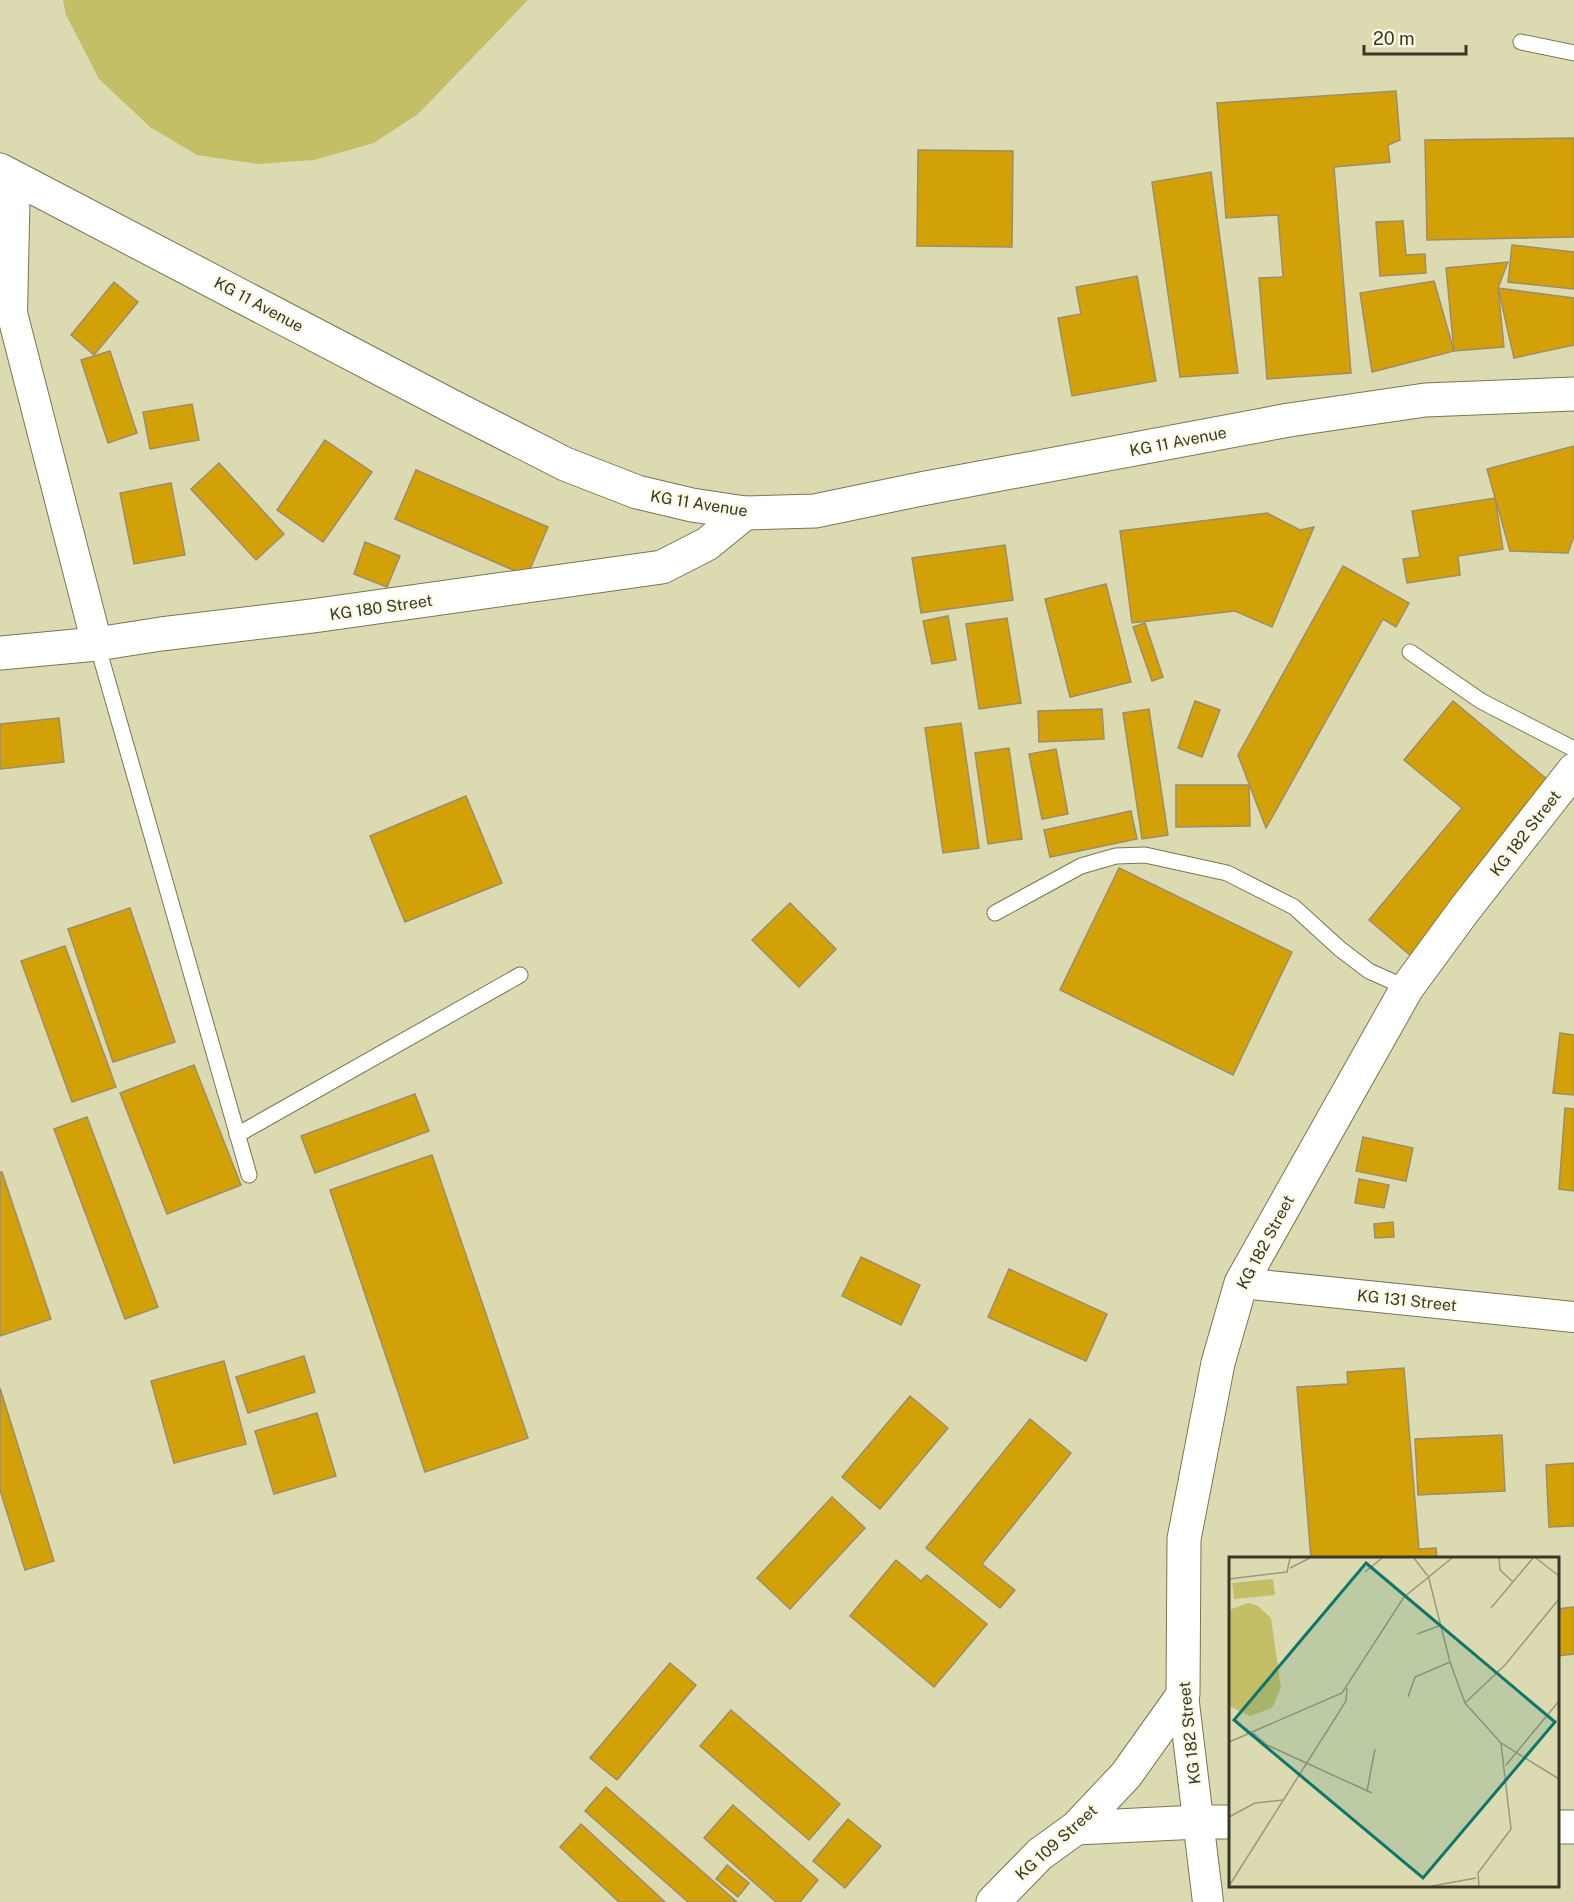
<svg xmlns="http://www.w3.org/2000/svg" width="1574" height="1902" font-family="'Public Sans',sans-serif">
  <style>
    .green { fill: #c4bf67 }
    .building { fill: #d2a007; stroke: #9e8d68; stroke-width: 1.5 }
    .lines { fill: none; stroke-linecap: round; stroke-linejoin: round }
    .lane-casing { stroke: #797751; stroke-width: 17 }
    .street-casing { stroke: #797751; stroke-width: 32 }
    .secondary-casing { stroke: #797751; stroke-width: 35 }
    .lane { stroke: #fff; stroke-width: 15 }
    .street { stroke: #fff; stroke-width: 30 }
    .secondary { stroke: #fff; stroke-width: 33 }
    .labels { text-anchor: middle; stroke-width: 4.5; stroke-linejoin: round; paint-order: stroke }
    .street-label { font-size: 16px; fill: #3a3928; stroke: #fafae5 }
    .inset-road { fill: none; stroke: #9b9a7a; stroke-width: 1.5 }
    .view { fill: #0f766e; fill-opacity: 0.15; stroke: #0f766e; stroke-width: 3 }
    .inset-edge { fill: none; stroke: #3a3928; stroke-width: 3 }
  </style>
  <rect width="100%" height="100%" fill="#dcdab0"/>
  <path class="green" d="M 63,0 L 528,0 L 418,114 L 374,143 L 314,160 L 257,164 L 197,155 L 150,127 L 99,79 L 66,15 Z"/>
  <g class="building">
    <path d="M 1396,91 L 1400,140 L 1388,145 L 1390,162 L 1334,167 L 1351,373 L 1267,379 L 1259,278 L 1283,277 L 1278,215 L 1226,218 L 1217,103 Z"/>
    <path d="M 1574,138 L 1574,237 L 1427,240 L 1425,140 Z"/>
    <path d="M 918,150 L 1013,151 L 1012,247 L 917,246 Z"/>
    <path d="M 1211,172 L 1238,373 L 1180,377 L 1152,182 Z"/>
    <path d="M 1403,221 L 1406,255 L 1425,254 L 1426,273 L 1380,276 L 1376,222 Z"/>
    <path d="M 1512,245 L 1574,252 L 1574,289 L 1508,282 Z"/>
    <path d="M 1508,262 L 1498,288 L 1504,347 L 1454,351 L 1446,268 Z"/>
    <path d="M 1137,276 L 1156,381 L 1072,396 L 1058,318 L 1081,314 L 1076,287 Z"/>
    <path d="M 1434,281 L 1454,351 L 1372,372 L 1360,293 Z"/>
    <path d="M 114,282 L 138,302 L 94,355 L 71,335 Z"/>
    <path d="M 1498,288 L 1574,298 L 1574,345 L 1514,358 Z"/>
    <path d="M 110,351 L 137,433 L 108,443 L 81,360 Z"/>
    <path d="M 192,404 L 199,440 L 150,449 L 143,412 Z"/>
    <path d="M 325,440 L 372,472 L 323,542 L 277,510 Z"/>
    <path d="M 1574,446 L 1574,536 L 1568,553 L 1510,551 L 1487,469 Z"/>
    <path d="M 219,463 L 284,534 L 256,560 L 191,489 Z"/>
    <path d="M 416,470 L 548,527 L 527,576 L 395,519 Z"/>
    <path d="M 171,483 L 185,555 L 134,564 L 120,493 Z"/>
    <path d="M 1495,498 L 1503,549 L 1458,556 L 1460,575 L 1407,583 L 1403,559 L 1420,557 L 1412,511 Z"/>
    <path d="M 1267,513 L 1300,530 L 1314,527 L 1272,627 L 1235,611 L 1132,623 L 1120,531 Z"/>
    <path d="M 365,542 L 400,556 L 387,587 L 354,574 Z"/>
    <path d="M 1005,545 L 1013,600 L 921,613 L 912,558 Z"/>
    <path d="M 1343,566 L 1409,603 L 1396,627 L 1383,619 L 1266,828 L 1238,755 Z"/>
    <path d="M 1106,584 L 1131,682 L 1070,697 L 1045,599 Z"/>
    <path d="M 948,616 L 956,660 L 932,664 L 923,621 Z"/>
    <path d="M 1007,618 L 1021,703 L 979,709 L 966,624 Z"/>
    <path d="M 1145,623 L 1163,677 L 1152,681 L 1133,627 Z"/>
    <path d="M 1195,701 L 1220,710 L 1202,757 L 1178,748 Z"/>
    <path d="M 1453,701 L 1554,785 L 1411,956 L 1369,920 L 1462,808 L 1404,760 Z"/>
    <path d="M 1102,709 L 1104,739 L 1039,742 L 1038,711 Z"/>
    <path d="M 1149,709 L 1168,835 L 1142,839 L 1123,713 Z"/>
    <path d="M 59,718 L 64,762 L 0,769 L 0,724 Z"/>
    <path d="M 961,723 L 979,848 L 943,853 L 925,728 Z"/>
    <path d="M 1009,748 L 1022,839 L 988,844 L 975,753 Z"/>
    <path d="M 1056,749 L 1068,814 L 1042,819 L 1029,754 Z"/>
    <path d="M 1176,785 L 1249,785 L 1250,826 L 1176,827 Z"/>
    <path d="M 466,796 L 502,883 L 405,922 L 370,836 Z"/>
    <path d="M 1131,811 L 1137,839 L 1050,857 L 1044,830 Z"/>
    <path d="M 1119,868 L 1292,952 L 1233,1075 L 1060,990 Z"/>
    <path d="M 790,903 L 836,949 L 799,987 L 752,940 Z"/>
    <path d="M 130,908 L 175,1042 L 113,1062 L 68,929 Z"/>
    <path d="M 65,946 L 116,1087 L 72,1102 L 21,961 Z"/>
    <path d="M 1560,1033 L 1574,1035 L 1574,1095 L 1553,1093 Z"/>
    <path d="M 194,1065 L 241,1185 L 167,1214 L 120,1093 Z"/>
    <path d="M 415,1094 L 429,1131 L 315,1173 L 301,1136 Z"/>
    <path d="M 1565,1108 L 1574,1109 L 1574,1191 L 1559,1189 Z"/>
    <path d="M 87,1117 L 158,1307 L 125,1319 L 54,1129 Z"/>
    <path d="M 1363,1137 L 1413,1148 L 1406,1181 L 1356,1171 Z"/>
    <path d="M 432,1155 L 528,1438 L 425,1472 L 330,1190 Z"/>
    <path d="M 0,1172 L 2,1172 L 51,1319 L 0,1336 Z"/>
    <path d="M 1359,1179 L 1389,1185 L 1384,1208 L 1355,1203 Z"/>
    <path d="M 1393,1222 L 1394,1237 L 1375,1238 L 1374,1224 Z"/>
    <path d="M 861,1257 L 920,1285 L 901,1325 L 842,1296 Z"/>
    <path d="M 1009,1269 L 1107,1314 L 1086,1361 L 988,1317 Z"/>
    <path d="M 304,1356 L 315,1392 L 248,1413 L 236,1377 Z"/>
    <path d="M 224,1361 L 246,1444 L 174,1463 L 151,1381 Z"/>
    <path d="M 1404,1368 L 1419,1549 L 1436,1548 L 1437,1558 L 1311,1558 L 1297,1387 L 1348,1384 L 1347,1372 Z"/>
    <path d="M 0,1388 L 54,1561 L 25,1570 L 0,1490 Z"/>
    <path d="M 910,1396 L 948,1428 L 880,1509 L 842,1477 Z"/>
    <path d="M 317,1413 L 336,1476 L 274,1494 L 255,1431 Z"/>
    <path d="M 1030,1419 L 1071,1453 L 982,1564 L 1015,1590 L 1000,1608 L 926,1548 Z"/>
    <path d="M 1502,1435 L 1505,1491 L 1418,1495 L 1415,1439 Z"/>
    <path d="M 1574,1463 L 1574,1526 L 1549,1527 L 1546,1465 Z"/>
    <path d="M 832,1497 L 865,1528 L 790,1609 L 757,1578 Z"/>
    <path d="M 896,1560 L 921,1581 L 927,1575 L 987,1624 L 934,1687 L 850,1616 Z"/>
    <path d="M 1574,1607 L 1574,1654 L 1558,1656 L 1558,1609 Z"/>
    <path d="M 670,1663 L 696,1685 L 617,1780 L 590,1758 Z"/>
    <path d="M 731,1710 L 840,1804 L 809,1840 L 700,1746 Z"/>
    <path d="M 606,1787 L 737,1902 L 688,1902 L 585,1811 Z"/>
    <path d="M 733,1805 L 818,1880 L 800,1902 L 776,1902 L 704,1838 Z"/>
    <path d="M 848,1819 L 881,1846 L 845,1888 L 813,1861 Z"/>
    <path d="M 581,1824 L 665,1902 L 619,1902 L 560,1847 Z"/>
    <path d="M 727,1865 L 749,1883 L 738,1897 L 716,1879 Z"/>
  </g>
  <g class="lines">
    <g class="lane-casing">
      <g id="lane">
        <path d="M 1521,42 L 1574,53"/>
        <path d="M 97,644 L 249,1175"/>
        <path d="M 1410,652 L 1481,701 L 1574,749"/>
        <path d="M 995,913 L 1081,866 L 1116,856 L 1145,855 L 1227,873 L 1294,907 L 1340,949 L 1369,971 L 1407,988"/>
        <path d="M 237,1135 L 520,975"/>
      </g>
    </g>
    <g class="street-casing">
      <g id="street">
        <path d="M 15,178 L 12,313 L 97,644"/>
        <path d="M 1241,1283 L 1574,1317"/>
        <path d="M 1183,1695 L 1208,1902"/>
      </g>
    </g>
    <g class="secondary-casing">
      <g id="secondary">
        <path d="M 0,170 L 457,409 L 565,464 L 637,492 L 692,505 L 745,513 L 815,511 L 921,489 L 1289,420 L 1425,400 L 1574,394"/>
        <path d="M 0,653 L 97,644 L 161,634 L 312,616 L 662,567 L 707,544 L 745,513"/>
        <path d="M 1558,1827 L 1574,1827"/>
        <path d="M 1076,1828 L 1198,1822 L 1230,1822"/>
        <path d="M 993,1902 L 1040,1854 L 1076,1828 L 1126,1775 L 1183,1695 L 1184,1539 L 1218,1363 L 1241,1283 L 1407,988 L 1465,909 L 1574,770"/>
      </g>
    </g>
    <use href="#lane" class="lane"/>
    <use href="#street" class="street"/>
    <use href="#secondary" class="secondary"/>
  </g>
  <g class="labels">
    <g class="street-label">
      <text transform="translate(259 304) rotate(28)" y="6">KG 11 Avenue</text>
      <text transform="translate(1178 441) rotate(-11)" y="6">KG 11 Avenue</text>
      <text transform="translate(699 503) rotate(9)" y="6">KG 11 Avenue</text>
      <text transform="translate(381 607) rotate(-8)" y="6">KG 180 Street</text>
      <text transform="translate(1525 833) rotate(-52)" y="6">KG 182 Street</text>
      <text transform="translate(1265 1242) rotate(-62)" y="6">KG 182 Street</text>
      <text transform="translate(1407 1300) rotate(6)" y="6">KG 131 Street</text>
      <text transform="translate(1189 1733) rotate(-96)" y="6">KG 182 Street</text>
      <text transform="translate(1056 1842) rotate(-42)" y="6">KG 109 Street</text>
    </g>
  </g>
  <g transform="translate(1229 1557)">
    <rect width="330" height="330" fill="#dcdab0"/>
    <path d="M 44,22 L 46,38 L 5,42 L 3,26 ZM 19,46 L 29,49 L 42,61 L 52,131 L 43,151 L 21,159 L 0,149 L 0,53 Z" fill="#c4bf67"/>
    <path class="inset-road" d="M 185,1 L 198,18M 270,1 L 271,13 L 284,25M 307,1 L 330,19M 61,11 L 81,1M 136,15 L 153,1M 199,18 L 221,105 L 236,146 L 272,186 L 330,222M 0,22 L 58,15 L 61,1M 262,51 L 304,1M 188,77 L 213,68M 179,140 L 186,120 L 221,105M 236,146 L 276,108 L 330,42M 24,176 L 38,188 L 143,236M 0,185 L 113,136 L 175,40 L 223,1M 277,208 L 330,144M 138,234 L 146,192M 0,260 L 26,246 L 54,243M 0,329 L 117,144 L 118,131M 203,329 L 247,321M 250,329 L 249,316 L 282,272 L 272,186"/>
    <path class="view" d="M 137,6 L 326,165 L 194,321 L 5,163 Z"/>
    <rect width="330" height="330" class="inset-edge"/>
  </g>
  <path d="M1364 45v9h102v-9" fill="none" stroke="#3a3928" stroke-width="3"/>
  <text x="1373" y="45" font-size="18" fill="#3a3928" stroke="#fafae5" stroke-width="4.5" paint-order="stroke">20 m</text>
</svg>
